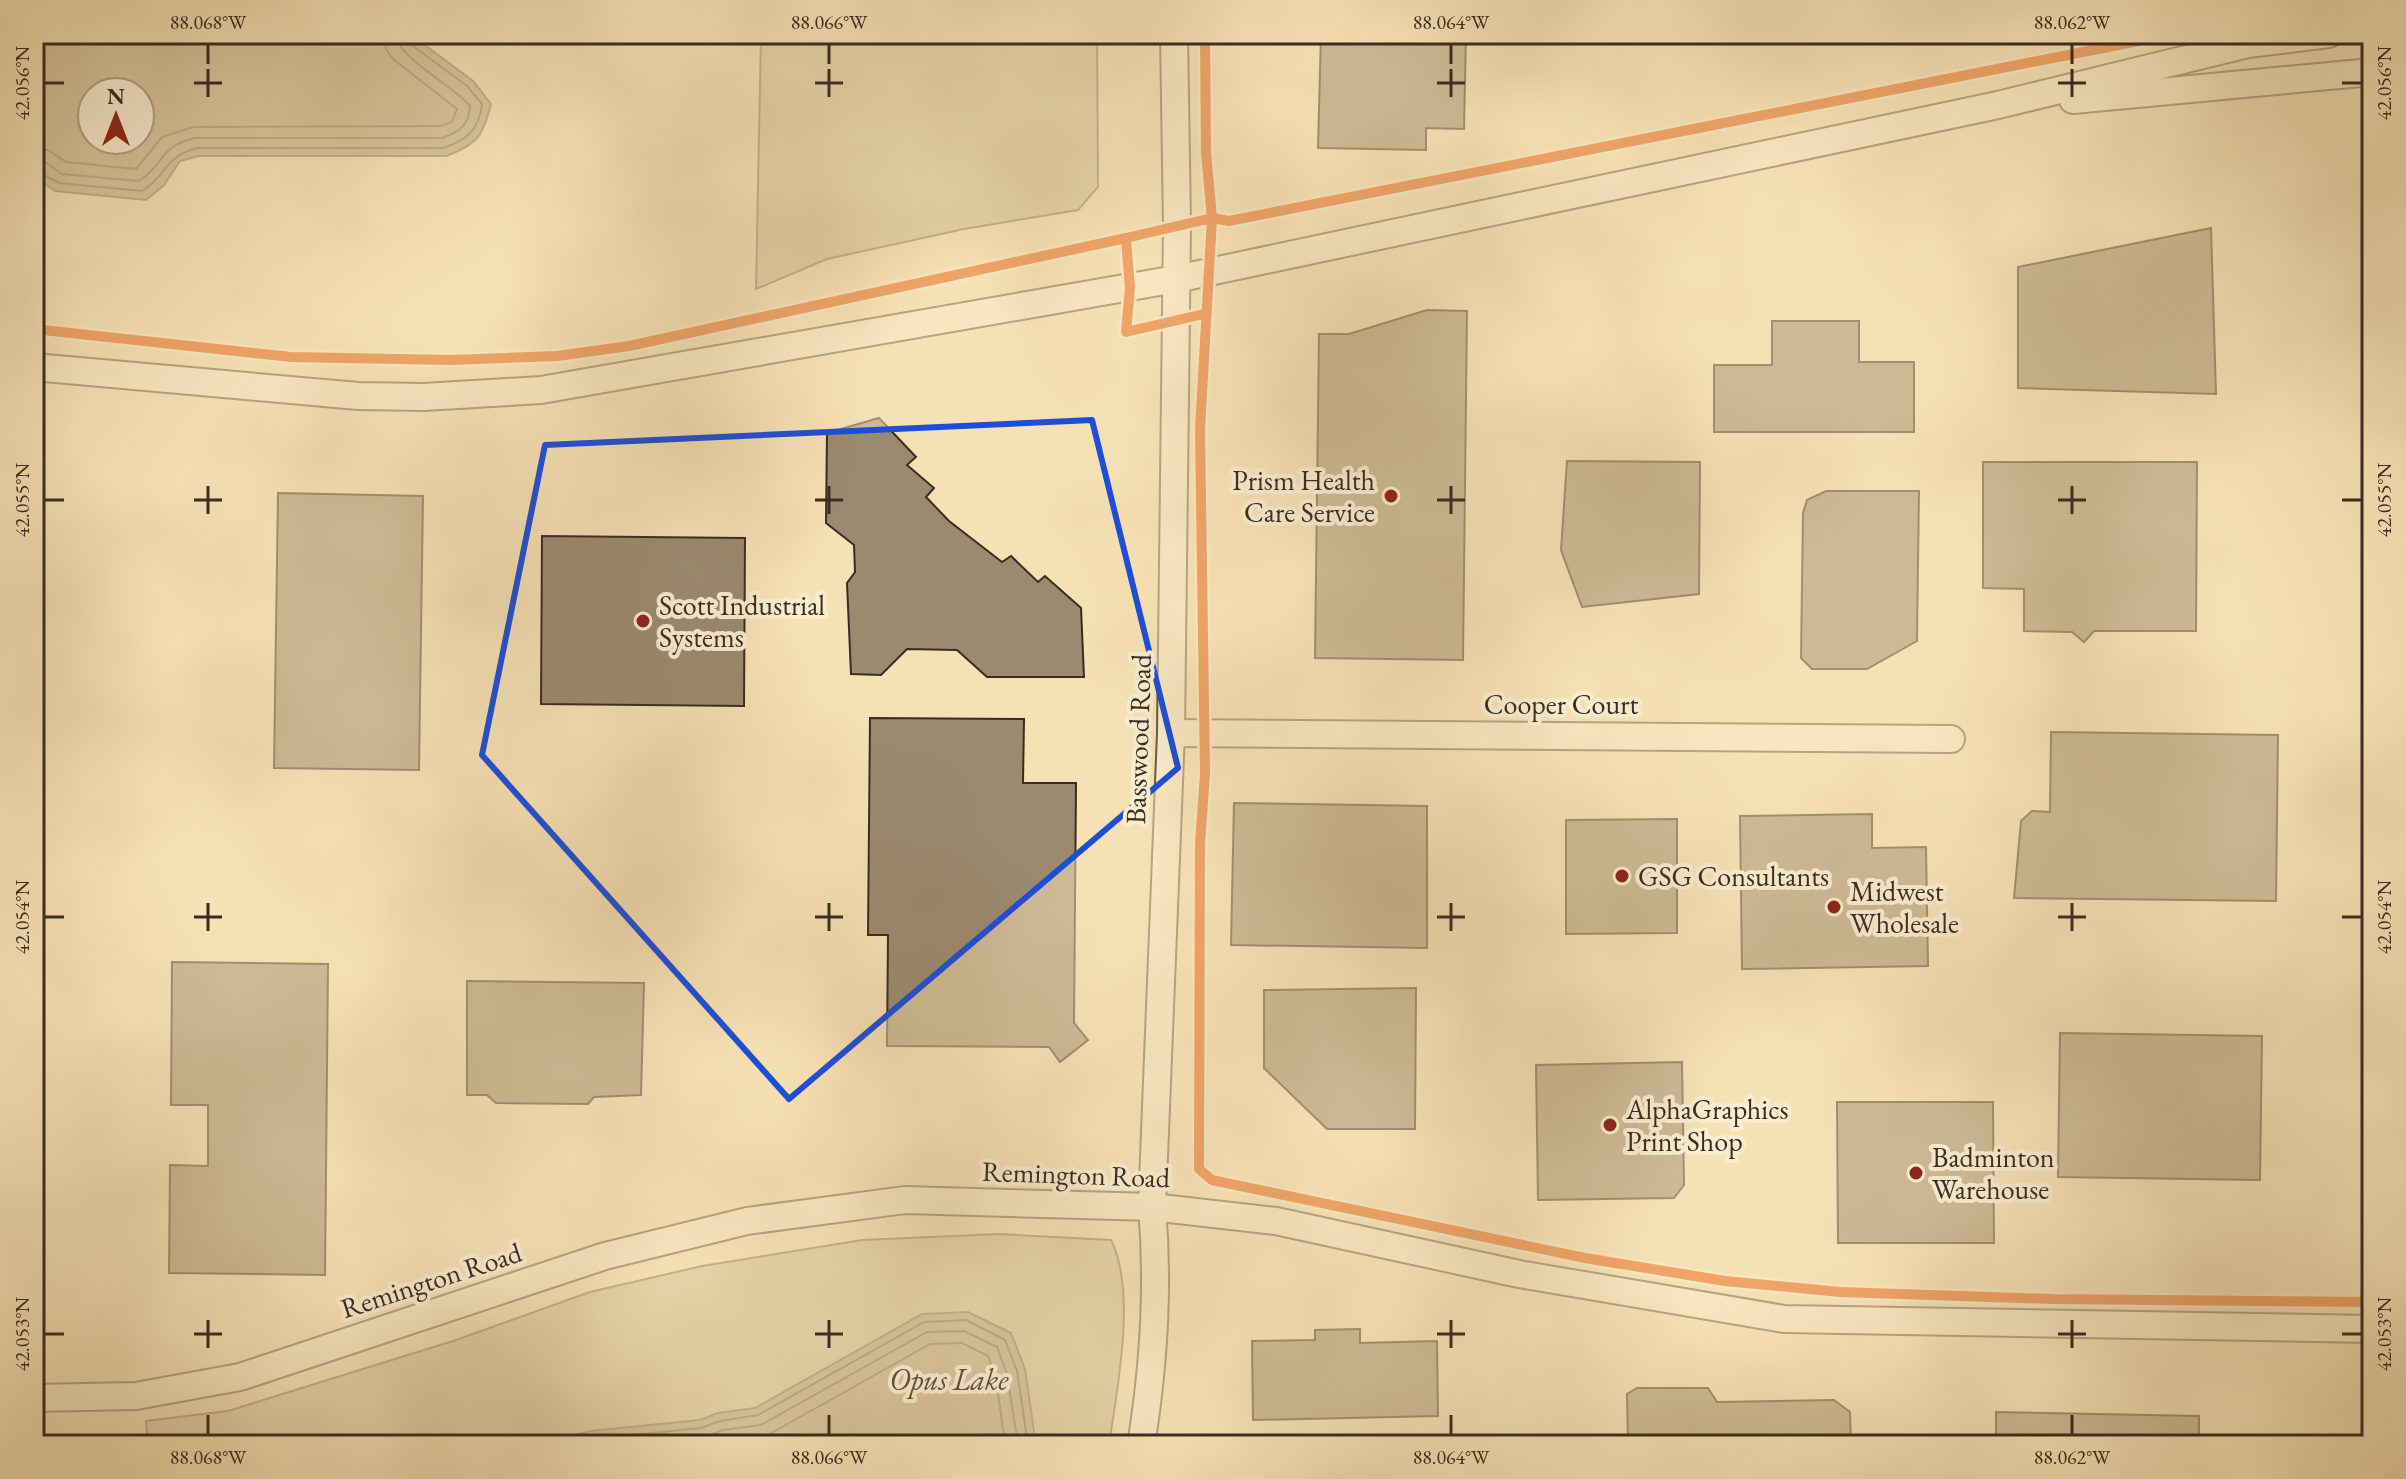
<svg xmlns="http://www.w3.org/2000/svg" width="2406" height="1479" font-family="'EB Garamond',serif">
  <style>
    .green { fill: #d6c29c; stroke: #887760; stroke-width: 2 }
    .water { fill: #b6a383; stroke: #84735d; stroke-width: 2; fill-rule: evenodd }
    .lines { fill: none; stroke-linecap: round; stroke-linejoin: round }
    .shore { stroke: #786853; stroke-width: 2 }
    .building { fill: #9b8a6f; stroke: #392c23; stroke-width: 2 }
    .minor-casing { stroke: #685948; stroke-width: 30 }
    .minor { stroke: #f9eccf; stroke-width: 26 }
    .cycleway-casing { stroke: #f9eccf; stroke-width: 15 }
    .cycleway { stroke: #e8590c; stroke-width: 10 }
    .marked { fill: none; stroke: #1d4ed8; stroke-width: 6; stroke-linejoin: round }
    .ticks { fill: none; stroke: #392c23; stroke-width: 3 }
    .poi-dot { fill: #8f2418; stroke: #f9eccf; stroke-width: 3 }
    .labels { text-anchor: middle; stroke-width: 8; stroke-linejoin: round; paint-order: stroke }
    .poi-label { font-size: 28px; fill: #392c23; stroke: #f9eccf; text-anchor: start }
    .street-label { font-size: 28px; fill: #392c23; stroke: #f9eccf }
    .water-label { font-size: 30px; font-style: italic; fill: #5e5040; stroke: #f9eccf }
    .neatline { fill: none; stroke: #392c23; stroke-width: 3 }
    .ticks-label { font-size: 20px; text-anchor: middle; fill: #392c23 }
  </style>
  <rect width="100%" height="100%" fill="#f6e1b5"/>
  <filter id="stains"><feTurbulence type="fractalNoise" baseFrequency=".0025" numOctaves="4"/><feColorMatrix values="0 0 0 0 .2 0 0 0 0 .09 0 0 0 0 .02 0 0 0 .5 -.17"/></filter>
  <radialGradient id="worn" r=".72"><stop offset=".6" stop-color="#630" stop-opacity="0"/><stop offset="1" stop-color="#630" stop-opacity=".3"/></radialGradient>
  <g class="green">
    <path d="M 761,34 L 1097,34 L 1098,187 L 1078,210 L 964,229 L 827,259 L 756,289 Z"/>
    <path d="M 999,1234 L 1111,1240 C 1137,1292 1117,1389 1109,1445 L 148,1445 L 146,1421 L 228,1411 L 453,1341 L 590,1292 L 702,1266 L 862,1240 Z"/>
  </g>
  <g class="water">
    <path d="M 34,34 L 410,34 L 473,81 L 491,104 C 482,137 478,144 446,156 L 199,156 L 180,161 L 164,185 L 146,200 L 55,191 L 34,176 ZM 92,92 L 140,92 L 140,140 L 92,140 Z"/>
    <path d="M 968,1312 L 1011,1333 L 1025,1369 L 1036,1445 L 503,1445 L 546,1443 L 590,1431 L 700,1420 L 718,1413 L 755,1408 L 922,1314 Z"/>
  </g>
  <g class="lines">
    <g class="shore">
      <path d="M 34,148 L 48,150 L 66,162 L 136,169 L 162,137 L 193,127 L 440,126 L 452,122 L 457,109 L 393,59 L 386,49 L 384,34"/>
      <path d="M 34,160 L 45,162 L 62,174 L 139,181 C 167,163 156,148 195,138 L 442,138 C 459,132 469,126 470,106 C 453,85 398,59 396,34"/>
      <path d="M 34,170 L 59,183 L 142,191 C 169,174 163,157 197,148 L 443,148 C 467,140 479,130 482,104 L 467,86 L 409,43 L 406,34"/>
      <path d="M 569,1445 L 592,1439 L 701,1428 L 720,1421 L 758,1415 L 924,1322 L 966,1320 L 1005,1340 L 1017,1371 L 1028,1445"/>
      <path d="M 630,1445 L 702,1438 L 723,1430 L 761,1425 L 927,1332 L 964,1331 L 997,1347 L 1007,1374 L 1018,1445"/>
      <path d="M 718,1445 L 768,1435 L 930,1344 L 962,1343 L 988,1356 L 996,1377 L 1005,1445"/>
    </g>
  </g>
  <g class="building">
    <path d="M 1321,34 L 1466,34 L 1464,129 L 1426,128 L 1426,150 L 1318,148 Z"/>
    <path d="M 2211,228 L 2216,394 L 2018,388 L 2018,267 Z"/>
    <path d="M 1427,310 L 1467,311 L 1463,660 L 1315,658 L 1319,334 L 1349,334 Z"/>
    <path d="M 1772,321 L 1859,321 L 1859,362 L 1914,362 L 1914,432 L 1714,432 L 1714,365 L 1772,365 Z"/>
    <path d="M 879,418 L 916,457 L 907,465 L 934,488 L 926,497 L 949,521 L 1002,562 L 1011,556 L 1038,582 L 1045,576 L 1081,608 L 1084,677 L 987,677 L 957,650 L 907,649 L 881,675 L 851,674 L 847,583 L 855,572 L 854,545 L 826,523 L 827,433 Z"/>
    <path d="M 1567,461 L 1700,462 L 1699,594 L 1582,607 L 1561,550 Z"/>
    <path d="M 1983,462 L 2197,462 L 2196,631 L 2094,631 L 2084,642 L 2072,632 L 2024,631 L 2024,589 L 1983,588 Z"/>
    <path d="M 1826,491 L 1919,491 L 1917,641 L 1867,669 L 1812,669 L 1801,658 L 1803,513 L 1807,500 Z"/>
    <path d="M 278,493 L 423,496 L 419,770 L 274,768 Z"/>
    <path d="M 542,536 L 745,538 L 744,706 L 541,704 Z"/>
    <path d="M 870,718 L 1024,719 L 1023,783 L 1076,783 L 1074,1023 L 1088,1040 L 1060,1062 L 1049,1047 L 887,1046 L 888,935 L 868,935 Z"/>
    <path d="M 2051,732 L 2278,735 L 2276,901 L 2014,898 L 2021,821 L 2032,811 L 2050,812 Z"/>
    <path d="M 1234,803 L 1427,806 L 1427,948 L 1231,945 Z"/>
    <path d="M 1872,814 L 1872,848 L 1926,847 L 1928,966 L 1742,969 L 1740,816 Z"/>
    <path d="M 1677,819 L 1677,933 L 1566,934 L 1566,820 Z"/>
    <path d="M 172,962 L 328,964 L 325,1275 L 169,1273 L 170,1165 L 208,1166 L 208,1105 L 171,1105 Z"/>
    <path d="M 467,981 L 644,983 L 641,1095 L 594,1097 L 588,1104 L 496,1103 L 487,1095 L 467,1095 Z"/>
    <path d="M 1416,988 L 1415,1129 L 1327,1129 L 1264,1068 L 1264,990 Z"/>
    <path d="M 2060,1033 L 2262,1036 L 2260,1180 L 2058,1177 Z"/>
    <path d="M 1682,1062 L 1684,1185 L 1674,1198 L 1538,1200 L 1536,1065 Z"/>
    <path d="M 1837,1102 L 1993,1102 L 1994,1243 L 1838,1243 Z"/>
    <path d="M 1360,1329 L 1360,1343 L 1437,1341 L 1438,1416 L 1253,1420 L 1252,1341 L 1315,1340 L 1315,1330 Z"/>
    <path d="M 1637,1388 L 1708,1388 L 1717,1402 L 1834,1400 L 1850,1412 L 1851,1445 L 1628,1445 L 1627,1394 Z"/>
    <path d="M 1996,1412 L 2199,1416 L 2199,1445 L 1996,1445 Z"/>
  </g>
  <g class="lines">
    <g class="minor-casing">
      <g id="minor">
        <path d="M 2073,100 L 2372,72"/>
        <path d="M 34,367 L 358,396 L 424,397 L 541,390 L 1176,279 L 1998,105 L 2248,44 L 2329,34"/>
        <path d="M 1171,733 L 1951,739"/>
        <path d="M 34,1398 L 136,1396 L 240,1377 L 605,1256 L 747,1221 L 905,1200 L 1152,1207 L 1276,1221 L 1519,1274 L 1784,1319 L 2372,1329"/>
        <path d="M 1141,1445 C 1154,1365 1159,1288 1152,1207 L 1171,733 L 1177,226 L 1174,34"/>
      </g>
    </g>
    <use href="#minor" class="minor"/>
    <g class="cycleway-casing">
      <g id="cycleway">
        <path d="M 1205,34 L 1206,152 L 1212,218 L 1229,221 L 2174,34"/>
        <path d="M 1204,314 L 1126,332 L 1130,288 L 1126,238 L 1212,218 L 1200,429 L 1205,773 L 1200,844 L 1199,1169 L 1212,1180 L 1585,1258 L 1725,1281 L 1840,1292 L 2052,1299 L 2372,1302"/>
        <path d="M 34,329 L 291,357 L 451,360 L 557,356 L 629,346 L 1126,238"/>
      </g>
    </g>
    <use href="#cycleway" class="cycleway"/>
  </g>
  <path d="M0 0H2406V1479H0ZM 1092,420 L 1178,768 L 789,1099 L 482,755 L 545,445 Z" fill="#f6e1b5" fill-opacity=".55" fill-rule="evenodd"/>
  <path class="marked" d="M 1092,420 L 1178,768 L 789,1099 L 482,755 L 545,445 Z"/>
  <path class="ticks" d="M 208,44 L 208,64M 829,44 L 829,64M 1451,44 L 1451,64M 2072,44 L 2072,64M 208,69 L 208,97M 829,69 L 829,97M 1451,69 L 1451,97M 2072,69 L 2072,97M 44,83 L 64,83M 194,83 L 222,83M 815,83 L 843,83M 1437,83 L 1465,83M 2058,83 L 2086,83M 2342,83 L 2362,83M 208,486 L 208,514M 829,486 L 829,514M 1451,486 L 1451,514M 2072,486 L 2072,514M 44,500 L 64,500M 194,500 L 222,500M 815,500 L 843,500M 1437,500 L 1465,500M 2058,500 L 2086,500M 2342,500 L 2362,500M 208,903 L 208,931M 829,903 L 829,931M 1451,903 L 1451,931M 2072,903 L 2072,931M 44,917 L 64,917M 194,917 L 222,917M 815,917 L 843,917M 1437,917 L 1465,917M 2058,917 L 2086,917M 2342,917 L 2362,917M 208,1320 L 208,1348M 829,1320 L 829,1348M 1451,1320 L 1451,1348M 2072,1320 L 2072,1348M 44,1334 L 64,1334M 194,1334 L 222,1334M 815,1334 L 843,1334M 1437,1334 L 1465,1334M 2058,1334 L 2086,1334M 2342,1334 L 2362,1334M 208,1415 L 208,1435M 829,1415 L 829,1435M 1451,1415 L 1451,1435M 2072,1415 L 2072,1435"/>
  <g class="poi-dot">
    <circle cx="1391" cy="496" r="8"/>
    <circle cx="643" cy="621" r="8"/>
    <circle cx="1622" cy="876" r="8"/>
    <circle cx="1834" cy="907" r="8"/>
    <circle cx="1610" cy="1125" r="8"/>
    <circle cx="1916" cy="1173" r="8"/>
  </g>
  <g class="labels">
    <g class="poi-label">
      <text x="1375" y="490" text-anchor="end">Prism Health<tspan x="1375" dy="32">Care Service</tspan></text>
      <text x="659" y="615">Scott Industrial<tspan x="659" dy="32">Systems</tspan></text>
      <text x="1638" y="886">GSG Consultants</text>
      <text x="1850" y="901">Midwest<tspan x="1850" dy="32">Wholesale</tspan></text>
      <text x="1626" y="1119">AlphaGraphics<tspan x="1626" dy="32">Print Shop</tspan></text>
      <text x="1932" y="1167">Badminton<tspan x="1932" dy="32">Warehouse</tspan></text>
    </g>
    <g class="street-label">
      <text x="1561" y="714">Cooper Court</text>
      <text transform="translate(1138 739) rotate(-88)" y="10">Basswood Road</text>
      <text transform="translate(1076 1174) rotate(2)" y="10">Remington Road</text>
      <text transform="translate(431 1280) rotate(-18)" y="10">Remington Road</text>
    </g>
    <g class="water-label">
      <text x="949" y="1390">Opus Lake</text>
    </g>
  </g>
  <rect width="2406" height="1479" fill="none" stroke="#f6e1b5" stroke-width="88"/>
  <g transform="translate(116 116)"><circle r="38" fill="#f9eccf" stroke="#ac9f8a" stroke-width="2"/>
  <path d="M0-6L14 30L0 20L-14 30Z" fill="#8f2418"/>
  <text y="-12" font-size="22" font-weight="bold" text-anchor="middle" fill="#392c23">N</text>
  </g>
  <rect x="44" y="44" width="2318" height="1391" class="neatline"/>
  <g class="ticks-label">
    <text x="208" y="29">88.068°W</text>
    <text x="829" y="29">88.066°W</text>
    <text x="1451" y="29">88.064°W</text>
    <text x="2072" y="29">88.062°W</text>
    <text transform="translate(22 83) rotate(-90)" y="7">42.056°N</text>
    <text transform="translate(2384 83) rotate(-90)" y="7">42.056°N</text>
    <text transform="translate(22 500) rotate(-90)" y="7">42.055°N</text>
    <text transform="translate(2384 500) rotate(-90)" y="7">42.055°N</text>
    <text transform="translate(22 917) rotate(-90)" y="7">42.054°N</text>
    <text transform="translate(2384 917) rotate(-90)" y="7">42.054°N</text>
    <text transform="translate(22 1334) rotate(-90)" y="7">42.053°N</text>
    <text transform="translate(2384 1334) rotate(-90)" y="7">42.053°N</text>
    <text x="208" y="1464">88.068°W</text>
    <text x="829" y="1464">88.066°W</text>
    <text x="1451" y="1464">88.064°W</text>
    <text x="2072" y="1464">88.062°W</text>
  </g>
  <rect width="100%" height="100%" filter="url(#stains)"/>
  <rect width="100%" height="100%" fill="url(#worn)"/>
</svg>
